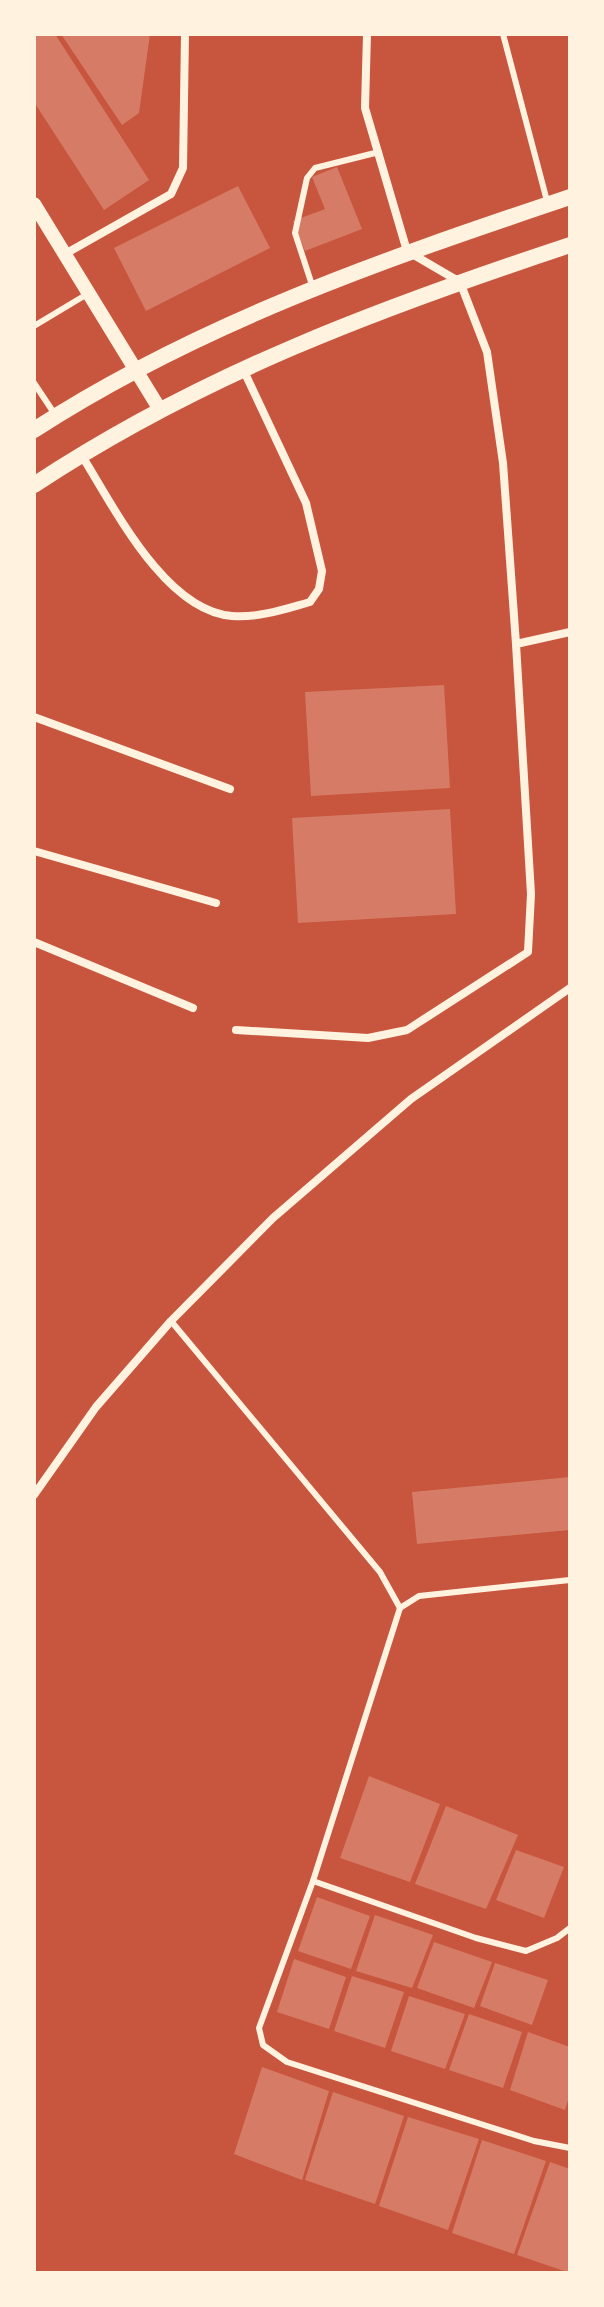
<svg xmlns="http://www.w3.org/2000/svg" width="604" height="2307" font-family="Jost,sans-serif">
  <style>
    .building { fill: #d67c66 }
    .lines { fill: none; stroke-linecap: round; stroke-linejoin: round }
    .service { stroke: #fff3e0; stroke-width: 6 }
    .minor { stroke: #fff3e0; stroke-width: 8 }
    .tertiary { stroke: #fff3e0; stroke-width: 14 }
    .secondary { stroke: #fff3e0; stroke-width: 16 }
  </style>
  <rect width="100%" height="100%" fill="#c8553d"/>
  <g class="building">
    <path d="M 34,34 L 55,34 L 149,180 L 104,210 L 34,102 Z"/>
    <path d="M 61,34 L 150,34 L 139,113 L 122,125 Z"/>
    <path d="M 337,167 L 362,229 L 305,251 L 293,221 L 325,209 L 312,177 Z"/>
    <path d="M 238,186 L 270,248 L 146,311 L 114,248 Z"/>
    <path d="M 444,685 L 450,788 L 311,796 L 305,692 Z"/>
    <path d="M 450,809 L 456,914 L 298,923 L 292,818 Z"/>
    <path d="M 570,1477 L 570,1530 L 417,1544 L 412,1492 Z"/>
    <path d="M 369,1776 L 440,1804 L 410,1882 L 340,1858 Z"/>
    <path d="M 446,1806 L 518,1835 L 486,1909 L 415,1884 Z"/>
    <path d="M 516,1850 L 564,1867 L 544,1918 L 496,1900 Z"/>
    <path d="M 317,1897 L 370,1916 L 351,1969 L 298,1951 Z"/>
    <path d="M 375,1915 L 433,1935 L 412,1988 L 356,1971 Z"/>
    <path d="M 434,1942 L 492,1962 L 474,2008 L 417,1988 Z"/>
    <path d="M 294,1959 L 346,1977 L 329,2029 L 277,2012 Z"/>
    <path d="M 495,1963 L 548,1980 L 532,2025 L 480,2006 Z"/>
    <path d="M 352,1976 L 404,1992 L 385,2048 L 334,2031 Z"/>
    <path d="M 409,1996 L 465,2014 L 445,2069 L 391,2051 Z"/>
    <path d="M 469,2014 L 522,2032 L 503,2088 L 449,2070 Z"/>
    <path d="M 528,2032 L 570,2047 L 570,2094 L 565,2110 L 510,2090 Z"/>
    <path d="M 262,2067 L 329,2091 L 302,2180 L 234,2154 Z"/>
    <path d="M 333,2092 L 404,2116 L 375,2204 L 305,2180 Z"/>
    <path d="M 408,2117 L 479,2139 L 448,2230 L 379,2206 Z"/>
    <path d="M 482,2140 L 546,2161 L 514,2254 L 452,2233 Z"/>
    <path d="M 550,2162 L 570,2169 L 570,2273 L 517,2255 Z"/>
  </g>
  <g class="lines">
    <g class="service">
      <path d="M 503,34 L 547,201"/>
      <path d="M 313,288 L 295,233 L 307,178 L 315,168 L 379,152"/>
      <path d="M 34,326 L 89,293"/>
      <path d="M 34,383 L 56,416"/>
      <path d="M 171,1321 L 380,1572 L 400,1608"/>
      <path d="M 570,1580 L 419,1596 L 400,1608 L 313,1881 L 259,2028 L 263,2045 L 287,2062 L 534,2141 L 570,2148"/>
      <path d="M 313,1881 L 476,1938 L 526,1951 L 557,1938 L 570,1928"/>
    </g>
    <g class="minor">
      <path d="M 65,254 L 171,194 L 183,168 L 185,34"/>
      <path d="M 82,456 C 114,507 165,611 232,616 C 259,618 285,609 310,602 L 319,589 L 322,571 L 306,503 L 243,369"/>
      <path d="M 516,644 L 570,632"/>
      <path d="M 34,717 L 230,789"/>
      <path d="M 34,851 L 216,903"/>
      <path d="M 34,942 L 193,1008"/>
      <path d="M 236,1030 L 368,1038 L 407,1030 L 528,952 L 531,894 L 516,644 L 503,463 L 487,352 L 460,282 L 407,251 L 365,108 L 367,34"/>
      <path d="M 34,1495 L 96,1407 L 171,1321 L 273,1218 L 411,1099 L 570,988"/>
    </g>
    <path class="tertiary" d="M 34,204 L 159,408"/>
    <g class="secondary">
      <path d="M 34,430 C 199,323 385,259 570,197"/>
      <path d="M 34,485 C 202,374 380,308 570,245"/>
    </g>
  </g>
  <rect width="604" height="2307" fill="none" stroke="#fff3e0" stroke-width="72"/>
</svg>
